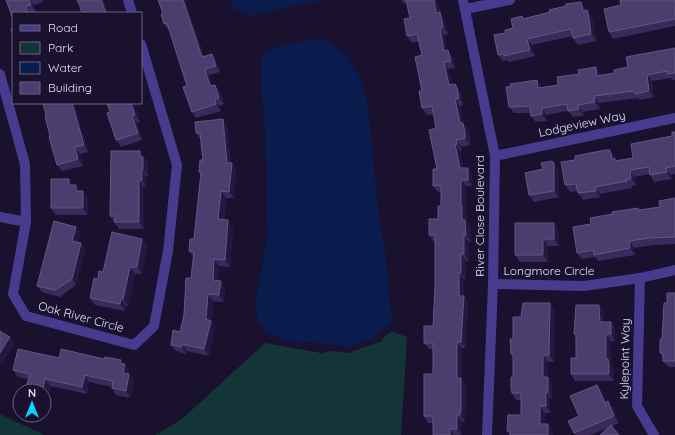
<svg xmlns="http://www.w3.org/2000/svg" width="675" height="435" font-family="Quicksand,sans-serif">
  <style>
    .green { fill: #143537 }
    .water { fill: #0a1b4d }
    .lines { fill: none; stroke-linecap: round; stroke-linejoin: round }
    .minor { stroke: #473b8d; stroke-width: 10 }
    .wall { fill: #392a5b }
    .shaded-wall { fill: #241841 }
    .building { fill: #4b3d6d; stroke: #635684 }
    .labels { text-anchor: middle; stroke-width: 3.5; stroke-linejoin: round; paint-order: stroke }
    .street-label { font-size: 12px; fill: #e4ddff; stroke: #19112d }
  </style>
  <rect width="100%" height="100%" fill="#19112d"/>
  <g class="green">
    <path d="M 392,331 L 407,337 L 401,435 L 155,435 L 182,419 L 265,343 L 321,353 L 333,351 L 348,353 L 382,341 L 383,338 Z"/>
    <path d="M 0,414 L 44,435 L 0,435 Z"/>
  </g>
  <g class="water">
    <path d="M 229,0 L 326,0 L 248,16 L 236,10 Z"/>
    <path d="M 324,39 L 347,55 L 359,76 L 368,104 L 378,209 L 386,256 L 392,323 L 373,339 L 349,347 L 313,342 L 293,343 L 265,331 L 257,319 L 256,300 L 267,237 L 265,130 L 261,88 L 261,60 L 265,51 L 303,40 Z"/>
  </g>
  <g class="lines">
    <g class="minor">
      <path d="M 128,0 L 132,13"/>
      <path d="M 463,0 L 495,156 L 493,284 L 487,435"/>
      <path d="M 465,9 L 510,0"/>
      <path d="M 0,74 L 25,164 L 26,222 L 13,294 L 26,316 L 134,345 L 154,326 L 168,251 L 177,165 L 141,44"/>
      <path d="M 495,156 L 675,118"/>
      <path d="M 0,217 L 26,222"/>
      <path d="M 640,278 L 637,406 L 654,435"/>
      <path d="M 493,284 L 584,286 L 640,278 L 675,270"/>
    </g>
  </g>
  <g class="wall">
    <path d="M 6,0 L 42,0 L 43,2 L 34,5 L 36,11 L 31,13 L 13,13 Z"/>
    <path d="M 75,0 L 104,0 L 78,4 Z"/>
    <path d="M 158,0 L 185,0 L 204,56 L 216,60 L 220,72 L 209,75 L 212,86 L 215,85 L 220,91 L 224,104 L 219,106 L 221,111 L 196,118 L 192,112 L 187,86 L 170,31 L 169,31 L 164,24 L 163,13 Z"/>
    <path d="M 401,0 L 437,0 L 440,12 L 444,19 L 448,34 L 444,35 L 447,50 L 453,57 L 455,68 L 448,69 L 452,84 L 460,91 L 461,95 L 463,105 L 460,106 L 463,123 L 468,130 L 470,140 L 470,145 L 461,147 L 462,150 L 460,151 L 463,168 L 472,175 L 472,186 L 466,186 L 466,210 L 467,212 L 467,222 L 470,226 L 471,242 L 469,242 L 469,261 L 466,261 L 466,279 L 464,279 L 464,296 L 468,302 L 466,348 L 462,348 L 462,379 L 466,385 L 465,417 L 465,422 L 462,422 L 462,435 L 433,435 L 433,423 L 428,423 L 424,416 L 433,374 L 433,349 L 429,349 L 424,343 L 433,326 L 435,287 L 435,242 L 434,242 L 429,235 L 438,219 L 441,206 L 441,192 L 438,192 L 433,186 L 437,169 L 436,128 L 434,114 L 427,115 L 422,108 L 422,55 L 419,41 L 412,43 L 407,36 L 410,18 L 407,3 L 403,3 Z"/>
    <path d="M 675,0 L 675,26 L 613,39 L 609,32 Z"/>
    <path d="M 585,8 L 586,10 L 592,17 L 593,19 L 596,41 L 578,45 L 573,38 L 573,36 L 532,45 L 535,56 L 509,62 L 507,60 L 503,61 L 498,55 L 505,33 L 513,28 L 524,19 Z"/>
    <path d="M 675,48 L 675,80 L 672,80 L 671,78 L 652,81 L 654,97 L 640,100 L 638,98 L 599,103 L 600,109 L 583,112 L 584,116 L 573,117 L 568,111 L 546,115 L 547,121 L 536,122 L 531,116 L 531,113 L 514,113 L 509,107 L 511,86 L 542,86 L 542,88 L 558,85 L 601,74 L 601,75 L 614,73 Z"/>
    <path d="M 74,103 L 88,152 L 80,154 L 83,166 L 62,171 L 57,165 L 50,136 L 46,115 Z"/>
    <path d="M 134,103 L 140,122 L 137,123 L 142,140 L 121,147 L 116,140 L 110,112 Z"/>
    <path d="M 227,126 L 231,163 L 236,170 L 234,198 L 226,198 L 224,220 L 233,227 L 230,267 L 219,266 L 218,281 L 221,281 L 225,288 L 224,302 L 213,301 L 211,321 L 215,327 L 209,356 L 187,351 L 186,354 L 176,351 L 171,345 L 180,332 L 191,278 L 193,257 L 189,251 L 194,239 L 201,175 L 199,172 L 203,160 L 200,139 L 196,133 Z"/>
    <path d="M 675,132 L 675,174 L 671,175 L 672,179 L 654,182 L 650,174 L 634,177 L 636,185 L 631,186 L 632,188 L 600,194 L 600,197 L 583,200 L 578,193 L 578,191 L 570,192 L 565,185 L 575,160 L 610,150 L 615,157 L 616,161 L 633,158 L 672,136 Z"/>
    <path d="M 140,151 L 148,163 L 148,176 L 146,176 L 146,187 L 144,187 L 144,229 L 119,229 L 110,216 Z"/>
    <path d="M 543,169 L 559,170 L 559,197 L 534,202 L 529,195 Z"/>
    <path d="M 73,185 L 76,185 L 80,191 L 88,198 L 88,215 L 56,215 L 51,208 Z"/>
    <path d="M 675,198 L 675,244 L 655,245 L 634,248 L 635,255 L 598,261 L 595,257 L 582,259 L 577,253 L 591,224 L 638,208 L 640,210 L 660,207 Z"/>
    <path d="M 76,227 L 81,233 L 78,243 L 81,243 L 85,250 L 76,285 L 60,297 L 42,292 L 37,286 Z"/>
    <path d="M 559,230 L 559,246 L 548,246 L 548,262 L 520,262 L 515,255 Z"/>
    <path d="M 142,239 L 147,245 L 142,274 L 135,274 L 128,306 L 126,306 L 125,311 L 95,305 L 90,298 L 98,279 L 103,272 Z"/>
    <path d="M 675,293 L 675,367 L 668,367 L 663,361 L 663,358 L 660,353 L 667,303 Z"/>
    <path d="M 550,303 L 554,310 L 554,362 L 548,362 L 548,377 L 552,384 L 552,398 L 550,398 L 550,413 L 545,413 L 545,424 L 548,424 L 553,431 L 553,435 L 510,435 L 507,431 L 521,415 L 521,400 L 516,400 L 512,393 L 513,377 L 513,357 L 511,354 L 513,339 L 521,317 Z"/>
    <path d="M 599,305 L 604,312 L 604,322 L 611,322 L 615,328 L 615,341 L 611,341 L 611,363 L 613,366 L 614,371 L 614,381 L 575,381 L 571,374 L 576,358 L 576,338 L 574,334 Z"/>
    <path d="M 59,358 L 123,363 L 129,370 L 128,374 L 134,381 L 130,398 L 116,395 L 112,388 L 112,387 L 89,382 L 87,394 L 50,386 L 48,395 L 44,394 L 44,391 L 32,391 L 27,384 L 28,379 L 18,377 L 13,370 Z"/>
    <path d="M 597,385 L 602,391 L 606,402 L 608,401 L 613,408 L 619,423 L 591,435 L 575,435 L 574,433 L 579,416 Z"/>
  </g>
  <g class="shaded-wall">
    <path d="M 29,0 L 34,5 L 36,11 L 31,5 Z"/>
    <path d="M 101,0 L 104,0 L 108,13 L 106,13 Z"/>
    <path d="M 183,0 L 185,0 L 206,63 L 202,57 Z"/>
    <path d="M 434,0 L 437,0 L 441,20 L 436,13 Z"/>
    <path d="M 581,2 L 585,8 L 588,18 L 583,11 Z"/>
    <path d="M 587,10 L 593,19 L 596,41 L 591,34 Z"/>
    <path d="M 440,12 L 444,19 L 448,34 L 443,27 Z"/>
    <path d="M 440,28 L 444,35 L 449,58 L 444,51 Z"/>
    <path d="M 527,39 L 532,45 L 535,56 L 530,50 Z"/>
    <path d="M 448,50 L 453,57 L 455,68 L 451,61 Z"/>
    <path d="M 212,54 L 216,60 L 220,72 L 216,66 Z"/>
    <path d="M 444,62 L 448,69 L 454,92 L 449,85 Z"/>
    <path d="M 596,67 L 601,74 L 602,82 L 597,76 Z"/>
    <path d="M 205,69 L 209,75 L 215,93 L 210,86 Z"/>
    <path d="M 647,75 L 652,81 L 654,97 L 649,91 Z"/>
    <path d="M 537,80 L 542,86 L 543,95 L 538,88 Z"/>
    <path d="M 455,84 L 460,91 L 463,105 L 459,98 Z"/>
    <path d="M 215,85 L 220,91 L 224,104 L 219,98 Z"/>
    <path d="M 594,96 L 599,103 L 600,109 L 595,102 Z"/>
    <path d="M 215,99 L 219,106 L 221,111 L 216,104 Z"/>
    <path d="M 455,99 L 460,106 L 463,123 L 468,130 L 470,145 L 465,138 L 460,123 Z"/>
    <path d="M 72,103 L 74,103 L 88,152 L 84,145 Z"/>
    <path d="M 131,103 L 134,103 L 140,122 L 135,115 Z"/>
    <path d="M 578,105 L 583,112 L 584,116 L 579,109 Z"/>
    <path d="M 542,108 L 546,115 L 547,121 L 542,114 Z"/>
    <path d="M 132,116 L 137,123 L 142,140 L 138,133 Z"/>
    <path d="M 223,119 L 227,126 L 231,164 L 232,163 L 236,170 L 234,198 L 229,192 L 227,163 Z"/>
    <path d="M 456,140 L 461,147 L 462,150 L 457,144 Z"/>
    <path d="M 455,144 L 460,151 L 464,175 L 460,168 Z"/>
    <path d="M 75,147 L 80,154 L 83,166 L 78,159 Z"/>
    <path d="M 610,150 L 615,157 L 615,160 L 620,165 L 612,159 Z"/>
    <path d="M 140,151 L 148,163 L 148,176 L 143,169 L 140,157 Z"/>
    <path d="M 554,163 L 559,170 L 559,197 L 554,191 Z"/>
    <path d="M 468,168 L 472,175 L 472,186 L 468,180 Z"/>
    <path d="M 666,168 L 671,175 L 672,179 L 667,172 Z"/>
    <path d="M 142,169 L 146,176 L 146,187 L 142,180 Z"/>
    <path d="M 630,170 L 634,177 L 636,185 L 631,179 Z"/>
    <path d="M 69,179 L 74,186 L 69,185 Z"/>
    <path d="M 139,180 L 144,187 L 144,229 L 139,222 Z"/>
    <path d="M 461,180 L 466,186 L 466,210 L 467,212 L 467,222 L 470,226 L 471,242 L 466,235 L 462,220 L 461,206 Z"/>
    <path d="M 76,185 L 80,191 L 76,191 Z"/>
    <path d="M 595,187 L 600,194 L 600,197 L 596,191 Z"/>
    <path d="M 83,191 L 88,198 L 88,215 L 83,208 Z"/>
    <path d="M 221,191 L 226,198 L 223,226 L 218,219 Z"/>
    <path d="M 228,220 L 233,227 L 230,267 L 225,260 Z"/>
    <path d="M 554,223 L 559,230 L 559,246 L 554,239 Z"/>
    <path d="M 76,227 L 81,233 L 77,248 L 72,241 Z"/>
    <path d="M 464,235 L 469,242 L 469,261 L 464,254 Z"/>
    <path d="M 142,239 L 147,245 L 142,274 L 137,267 Z"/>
    <path d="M 543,239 L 548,246 L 548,262 L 543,255 Z"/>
    <path d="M 629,241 L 634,248 L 635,255 L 630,248 Z"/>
    <path d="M 81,243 L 85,250 L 76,285 L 72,279 Z"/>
    <path d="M 461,254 L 466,261 L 466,279 L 461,273 Z"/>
    <path d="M 214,259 L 219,266 L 217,287 L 213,280 Z"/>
    <path d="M 130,267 L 135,274 L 128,306 L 123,299 Z"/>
    <path d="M 459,273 L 464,279 L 464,296 L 468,302 L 466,348 L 461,342 Z"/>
    <path d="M 221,281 L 225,288 L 224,302 L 219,295 Z"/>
    <path d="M 208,294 L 213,301 L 211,321 L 215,327 L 209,356 L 204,349 L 206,319 Z"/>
    <path d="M 121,299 L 126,306 L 125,311 L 120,304 Z"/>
    <path d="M 550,303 L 554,310 L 554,362 L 549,355 Z"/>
    <path d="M 599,305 L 604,312 L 604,328 L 600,322 Z"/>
    <path d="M 611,322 L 615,328 L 615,341 L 611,334 Z"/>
    <path d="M 606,334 L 611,341 L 611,363 L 613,366 L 614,371 L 614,381 L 609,374 L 606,359 Z"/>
    <path d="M 10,337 L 15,343 L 1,366 L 0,365 L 0,353 Z"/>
    <path d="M 457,342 L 462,348 L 462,379 L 466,385 L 465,422 L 460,415 L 457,378 Z"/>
    <path d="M 182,344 L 187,351 L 186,354 L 182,347 Z"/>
    <path d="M 543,355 L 548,362 L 548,377 L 552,384 L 552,398 L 548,392 L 543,377 Z"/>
    <path d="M 121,360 L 124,365 L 125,364 L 129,370 L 127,380 L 123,373 L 120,363 Z"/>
    <path d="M 129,374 L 134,381 L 130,398 L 126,391 Z"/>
    <path d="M 85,375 L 89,382 L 87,394 L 82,387 Z"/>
    <path d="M 45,379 L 50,386 L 48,395 L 43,388 Z"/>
    <path d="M 597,385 L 602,391 L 609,409 L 605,403 Z"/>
    <path d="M 546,392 L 550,398 L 550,413 L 546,406 Z"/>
    <path d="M 608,401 L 613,408 L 619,423 L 614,416 Z"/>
    <path d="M 540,406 L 545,413 L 545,431 L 540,424 Z"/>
    <path d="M 457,415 L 462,422 L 462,435 L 461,435 L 457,429 Z"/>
    <path d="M 548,424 L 553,431 L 553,435 L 548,435 Z"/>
    <path d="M 450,429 L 454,435 L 450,435 Z"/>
  </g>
  <g class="building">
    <path d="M 6,0 L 29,0 L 31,5 L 25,7 L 28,13 L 13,13 L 13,19 Z"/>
    <path d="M 78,0 L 101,0 L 106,13 L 82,13 Z"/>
    <path d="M 158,0 L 183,0 L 202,57 L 212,54 L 216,66 L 205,69 L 210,86 L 215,85 L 219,98 L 215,99 L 216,104 L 192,112 L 183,87 L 187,86 L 167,23 L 164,24 L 161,14 L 163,13 Z"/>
    <path d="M 406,0 L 434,0 L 436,13 L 440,12 L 443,27 L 440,28 L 444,51 L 448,50 L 451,61 L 444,62 L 449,85 L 455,84 L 457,88 L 459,98 L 455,99 L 460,123 L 463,123 L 465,133 L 465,138 L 456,140 L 457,144 L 455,144 L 460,168 L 468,168 L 468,180 L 461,180 L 461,206 L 462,206 L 462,220 L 465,220 L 466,235 L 464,235 L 464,254 L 461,254 L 461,273 L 459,273 L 459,296 L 464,296 L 461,342 L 457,342 L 457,378 L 461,378 L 461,410 L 460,415 L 457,415 L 457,429 L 450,429 L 450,435 L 433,435 L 433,416 L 424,416 L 424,374 L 433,374 L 433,343 L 424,343 L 424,326 L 433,326 L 435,287 L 435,235 L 429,235 L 429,219 L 438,219 L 438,206 L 441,206 L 441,185 L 433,186 L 433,169 L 437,169 L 429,130 L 436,128 L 432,106 L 422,108 L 419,91 L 422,91 L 415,57 L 422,55 L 417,34 L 407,36 L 404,19 L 410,18 Z"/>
    <path d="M 620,0 L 675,0 L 675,19 L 609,32 L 604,9 L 621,5 Z"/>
    <path d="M 581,2 L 583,11 L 587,10 L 588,12 L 591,34 L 573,38 L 571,29 L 527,39 L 530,50 L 504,56 L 504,54 L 498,55 L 494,35 L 505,33 L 505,30 L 513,28 L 511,19 L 522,16 L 523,19 L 550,12 L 549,10 L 566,6 L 566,4 Z"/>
    <path d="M 11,29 L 13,29 L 13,35 Z"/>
    <path d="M 675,48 L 675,73 L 667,74 L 667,71 L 647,75 L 649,91 L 635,94 L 634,91 L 594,96 L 595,102 L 578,105 L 579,109 L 568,111 L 567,104 L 542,108 L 542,114 L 531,116 L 530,106 L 509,107 L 506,87 L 511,86 L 510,84 L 537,80 L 538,88 L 558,85 L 557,77 L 579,74 L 578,70 L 596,67 L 597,76 L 614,73 L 614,70 L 628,67 L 626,57 Z"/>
    <path d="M 43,103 L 72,103 L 84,145 L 75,147 L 78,159 L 57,165 L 49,137 L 50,136 L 45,116 L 46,115 Z"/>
    <path d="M 107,103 L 131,103 L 135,115 L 132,116 L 138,133 L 116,140 L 107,113 L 110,112 Z"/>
    <path d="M 223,119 L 227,163 L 232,163 L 229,192 L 221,191 L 218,219 L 228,220 L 225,260 L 214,259 L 213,280 L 221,281 L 219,295 L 208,294 L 206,319 L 211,321 L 204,349 L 182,344 L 182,347 L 171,345 L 173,330 L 180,332 L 184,315 L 186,278 L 191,278 L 194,252 L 189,251 L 190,239 L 194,239 L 201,172 L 199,172 L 200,160 L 203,160 L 200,133 L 196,133 L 195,122 Z"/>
    <path d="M 672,132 L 675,132 L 675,166 L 666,168 L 667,172 L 650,175 L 649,167 L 630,170 L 631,179 L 626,179 L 627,181 L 595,187 L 596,191 L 578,193 L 576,184 L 565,185 L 561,162 L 575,160 L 575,156 L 605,150 L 610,150 L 612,159 L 615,159 L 615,161 L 633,158 L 631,144 L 672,136 Z"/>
    <path d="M 111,151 L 140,151 L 140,157 L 143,157 L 143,169 L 142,169 L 142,180 L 139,180 L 139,222 L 114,222 L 116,216 L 110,216 Z"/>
    <path d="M 552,161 L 554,163 L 554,191 L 529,195 L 525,173 L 543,169 L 541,163 Z"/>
    <path d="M 51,179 L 69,179 L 69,185 L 76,185 L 76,191 L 83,191 L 83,208 L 51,208 Z"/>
    <path d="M 675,198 L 675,237 L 650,238 L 629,241 L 630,248 L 594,255 L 593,250 L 577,253 L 573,227 L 591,224 L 590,218 L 613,214 L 612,212 L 638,208 L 639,210 L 660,207 L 659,201 Z"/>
    <path d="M 54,221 L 76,227 L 72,241 L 81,243 L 72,279 L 55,290 L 37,286 Z"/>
    <path d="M 515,223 L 554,223 L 554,239 L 543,239 L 543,255 L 515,255 Z"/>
    <path d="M 112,232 L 142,239 L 137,267 L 130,267 L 123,299 L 121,299 L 120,304 L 90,298 L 94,278 L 98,279 L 99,271 L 103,272 Z"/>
    <path d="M 667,293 L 675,293 L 675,361 L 663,361 L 663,353 L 660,353 L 660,339 L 662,339 L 664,303 L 667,303 Z"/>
    <path d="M 523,303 L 550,303 L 549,355 L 543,355 L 543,377 L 548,377 L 548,392 L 546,392 L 546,406 L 540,406 L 540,424 L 548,424 L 548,435 L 510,435 L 510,431 L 507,431 L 508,415 L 521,415 L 521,393 L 512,393 L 511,387 L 511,377 L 513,377 L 513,354 L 511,354 L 510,339 L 513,339 L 513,317 L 521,317 Z"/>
    <path d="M 576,305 L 599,305 L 600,322 L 611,322 L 611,334 L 606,334 L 606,359 L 608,359 L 609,364 L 609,374 L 571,374 L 571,358 L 576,358 L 576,334 L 574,334 Z"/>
    <path d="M 0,331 L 10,337 L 0,353 Z"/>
    <path d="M 18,349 L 59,358 L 61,349 L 104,359 L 105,357 L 121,360 L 120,363 L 125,364 L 123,373 L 129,374 L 126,391 L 112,388 L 113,381 L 85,375 L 82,387 L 45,379 L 43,388 L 27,384 L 30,374 L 13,370 Z"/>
    <path d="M 597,385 L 605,403 L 608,401 L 614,416 L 574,433 L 568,421 L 579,416 L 570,396 Z"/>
    <path d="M 611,425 L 619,435 L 600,435 Z"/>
  </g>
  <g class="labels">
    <g class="street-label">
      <text transform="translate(582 124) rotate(-12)" y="4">Lodgeview Way</text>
      <text transform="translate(480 216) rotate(-90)" y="4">River Close Boulevard</text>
      <text x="549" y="275">Longmore Circle</text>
      <text transform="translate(81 317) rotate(15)" y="4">Oak River Circle</text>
      <text transform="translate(625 359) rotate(-89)" y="4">Kylepoint Way</text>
    </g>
  </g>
  <rect x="12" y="12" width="130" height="92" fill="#19112d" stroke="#6a6381"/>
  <rect x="20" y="25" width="20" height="6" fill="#473b8d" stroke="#6a6381"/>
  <text x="48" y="32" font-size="12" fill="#e4ddff">Road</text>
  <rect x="20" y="42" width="20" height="12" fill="#143537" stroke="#6a6381"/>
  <text x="48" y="52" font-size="12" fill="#e4ddff">Park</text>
  <rect x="20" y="62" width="20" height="12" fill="#0a1b4d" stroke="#6a6381"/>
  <text x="48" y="72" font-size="12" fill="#e4ddff">Water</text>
  <rect x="20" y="82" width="20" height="12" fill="#4b3d6d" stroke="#6a6381"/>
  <text x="48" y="92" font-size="12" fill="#e4ddff">Building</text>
  <g transform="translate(32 403)"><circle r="19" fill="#19112d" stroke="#6a6381"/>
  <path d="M0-3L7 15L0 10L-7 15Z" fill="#09cdff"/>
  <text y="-6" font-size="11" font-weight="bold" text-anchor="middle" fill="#e4ddff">N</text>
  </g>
</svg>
